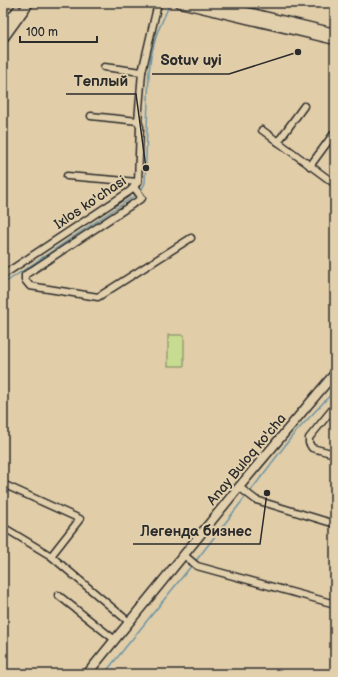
<svg xmlns="http://www.w3.org/2000/svg" width="338" height="677" font-family="'Balsamiq Sans',sans-serif">
  <style>
    .pitch { fill: #c7dc91; stroke: #79845e }
    .lines { fill: none; stroke-linecap: round; stroke-linejoin: round }
    .stream { stroke: #6c95a7; stroke-width: 1.5 }
    .minor-casing { stroke: #2b2b2b; stroke-width: 9 }
    .secondary-casing { stroke: #2b2b2b; stroke-width: 11 }
    .minor { stroke: #e2d0ad; stroke-width: 6 }
    .secondary { stroke: #e2d0ad; stroke-width: 8 }
    .labels { text-anchor: middle; stroke-width: 4; stroke-linejoin: round; paint-order: stroke }
    .street-label { font-size: 14px; fill: #2b2b2b; stroke: #e2d0ad }
    .leader { fill: none; stroke: #2b2b2b; stroke-width: 1.5 }
    .callout-dot { fill: #2b2b2b; stroke: #e2d0ad; stroke-width: 1.5 }
    .callout-label { font-size: 15px; text-anchor: middle; font-weight: bold; fill: #2b2b2b; stroke: #e2d0ad; stroke-width: 4; stroke-linejoin: round; paint-order: stroke }
  </style>
  <rect width="100%" height="100%" fill="#e1cda8"/>
  <filter id="ink" filterUnits="userSpaceOnUse"><feTurbulence type="fractalNoise" baseFrequency=".025" numOctaves="2"/><feDisplacementMap in="SourceGraphic" scale="8" xChannelSelector="R" yChannelSelector="G"/><feConvolveMatrix kernelMatrix="1 2 1 2 8 2 1 2 1" color-interpolation-filters="sRGB"/></filter>
  <g filter="url(#ink)">
    <rect class="pitch" x="168" y="335" width="16" height="31"/>
    <g class="lines">
      <g class="stream">
        <path d="M 141,191 L 145,183 L 149,72 L 151,56 L 157,33 L 169,6"/>
        <path d="M 3,284 L 137,194"/>
        <path d="M 249,493 L 293,435 L 335,390"/>
        <path d="M 195,562 L 246,496"/>
        <path d="M 104,674 L 192,565"/>
      </g>
      <g class="minor-casing">
        <g id="minor">
          <path d="M 104,67 L 142,72"/>
          <path d="M 91,116 L 138,121"/>
          <path d="M 262,130 L 335,184"/>
          <path d="M 278,142 L 304,106"/>
          <path d="M 310,166 L 335,132"/>
          <path d="M 67,176 L 138,182"/>
          <path d="M 134,187 L 142,198 L 25,275 L 25,280 L 30,286 L 98,297 L 191,238"/>
          <path d="M 3,275 L 130,191 L 138,182 L 140,127 L 138,121 L 142,72 L 158,3"/>
          <path d="M 335,406 L 309,438 L 309,443 L 312,448 L 335,454"/>
          <path d="M 3,484 L 80,519 L 51,556"/>
          <path d="M 239,487 L 256,500 L 335,524"/>
          <path d="M 3,527 L 51,556 L 129,622"/>
          <path d="M 184,555 L 197,566 L 335,604"/>
          <path d="M 58,595 L 115,640"/>
        </g>
      </g>
      <g class="secondary-casing">
        <g id="secondary">
          <path d="M 180,3 L 335,40"/>
          <path d="M 210,3 L 335,33"/>
          <path d="M 3,29 L 17,10"/>
          <path d="M 3,39 L 29,3"/>
          <path d="M 87,674 L 239,487 L 335,373"/>
        </g>
      </g>
      <use href="#minor" class="minor"/>
      <use href="#secondary" class="secondary"/>
    </g>
  </g>
  <g class="labels">
    <g class="street-label">
      <text transform="translate(90 202) rotate(-34)" y="5">Ixlos ko'chasi</text>
      <text transform="translate(246 459) rotate(-50)" y="5">Anay Buloq ko'cha</text>
    </g>
  </g>
  <path class="leader" d="M298 52L229 74H152M146 168L136 94H66M267 493L260 544H133"/>
  <g class="callout-dot">
    <circle cx="298" cy="52" r="4"/>
    <circle cx="146" cy="168" r="4"/>
    <circle cx="267" cy="493" r="4"/>
  </g>
  <g class="callout-label">
    <text x="191" y="65">Sotuv uyi</text>
    <text x="101" y="86">Теплый</text>
    <text x="196" y="536">Легенда бизнес</text>
  </g>
  <rect width="338" height="677" fill="none" stroke="#e2d0ad" stroke-width="16"/>
  <rect x="8" y="8" width="322" height="661" fill="none" stroke="#2b2b2b" stroke-width="1.5" filter="url(#ink)"/>
  <path d="M20 36v6h77v-6" fill="none" stroke="#2b2b2b" stroke-width="2"/>
  <text x="26" y="36" font-size="12" fill="#2b2b2b" stroke="#e2d0ad" stroke-width="3" paint-order="stroke">100 m</text>
</svg>
